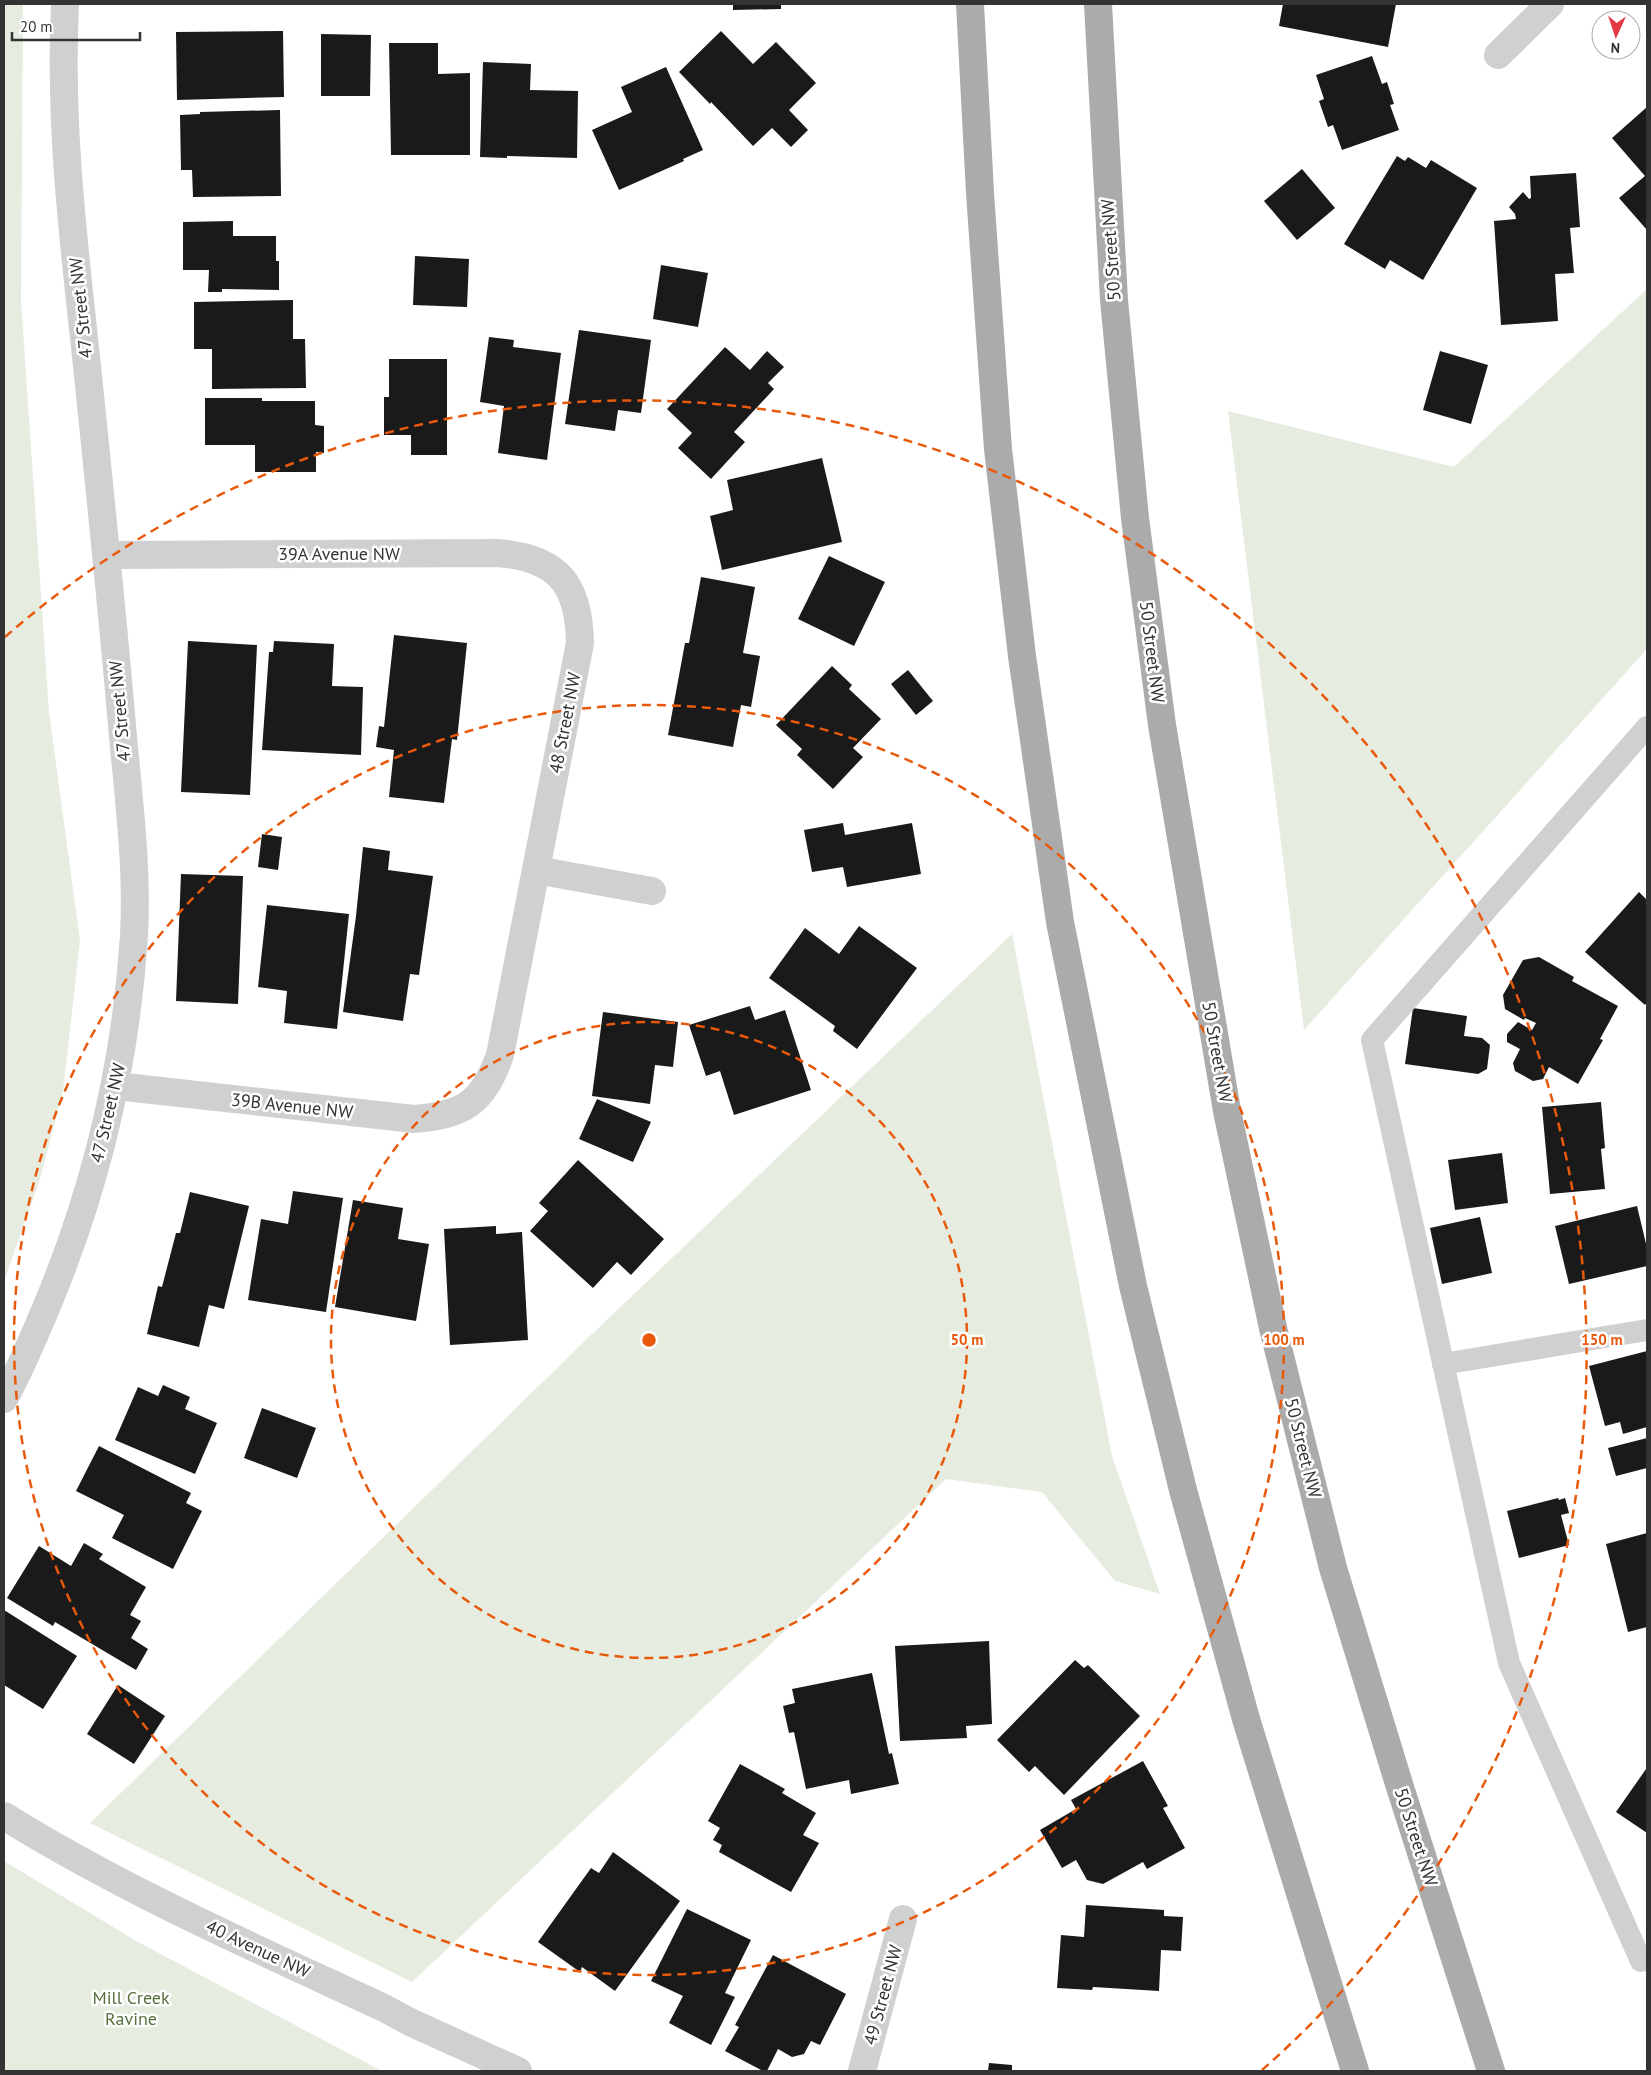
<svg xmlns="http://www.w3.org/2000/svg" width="1651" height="2075" font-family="'PT Sans',sans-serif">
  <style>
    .green { fill: #e6ecdf }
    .building { fill: #1a1a1a }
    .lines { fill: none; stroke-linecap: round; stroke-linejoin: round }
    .service { stroke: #d0d0d0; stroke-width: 22 }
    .minor { stroke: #d0d0d0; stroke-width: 28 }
    .primary { stroke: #ababab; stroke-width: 28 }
    .ring { fill: none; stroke: #e8590c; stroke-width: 2.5; stroke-dasharray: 9 6 }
    .labels { text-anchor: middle; stroke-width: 5; stroke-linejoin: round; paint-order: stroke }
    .street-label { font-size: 18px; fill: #333; stroke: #fff }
    .park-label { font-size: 18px; fill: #56703f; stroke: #fff }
    .centre { fill: #e8590c; stroke: #fff; stroke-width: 2.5 }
    .ring-label { font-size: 15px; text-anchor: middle; font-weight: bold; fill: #e8590c; stroke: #fff; stroke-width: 5; stroke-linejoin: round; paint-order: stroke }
  </style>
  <rect width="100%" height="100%" fill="#fff"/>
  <g class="green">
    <path d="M 4,4 L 23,4 L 21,301 L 49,712 L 80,941 L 63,1091 L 40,1179 L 4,1281 Z"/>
    <path d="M 1647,289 L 1647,649 L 1304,1030 L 1228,411 L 1454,467 Z"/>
    <path d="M 1012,934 L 1112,1456 L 1160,1594 L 1115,1581 L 1042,1492 L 946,1479 L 412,1982 L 90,1823 L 591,1335 Z"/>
    <path d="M 4,1861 L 138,1942 L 382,2071 L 4,2071 Z"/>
  </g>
  <g class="building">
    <path d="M 733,4 L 781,4 L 781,9 L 733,10 Z"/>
    <path d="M 1283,4 L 1396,4 L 1388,47 L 1279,26 Z"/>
    <path d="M 283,31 L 284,97 L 177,100 L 176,32 Z"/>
    <path d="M 721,31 L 753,64 L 776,42 L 816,83 L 789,110 L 808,130 L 791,147 L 772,128 L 753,146 L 711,102 L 710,104 L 679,72 Z"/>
    <path d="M 321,34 L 371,35 L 370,96 L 321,96 Z"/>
    <path d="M 389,43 L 438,43 L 438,74 L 470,73 L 470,155 L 391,155 Z"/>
    <path d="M 1372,56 L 1382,84 L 1387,82 L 1394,104 L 1390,105 L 1399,130 L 1342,150 L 1333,125 L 1328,127 L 1319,101 L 1324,99 L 1316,75 Z"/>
    <path d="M 483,62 L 531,64 L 530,90 L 578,91 L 577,158 L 507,156 L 507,158 L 480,157 Z"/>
    <path d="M 666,67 L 703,150 L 683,159 L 684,161 L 619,190 L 592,130 L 632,112 L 621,87 Z"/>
    <path d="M 1647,107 L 1647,230 L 1619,198 L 1645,176 L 1612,138 Z"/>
    <path d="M 280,110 L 281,196 L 193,197 L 192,170 L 181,170 L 180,115 L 200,114 L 200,112 Z"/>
    <path d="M 1397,156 L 1405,161 L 1408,157 L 1426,168 L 1431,160 L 1477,188 L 1423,280 L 1390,260 L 1385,269 L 1344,244 Z"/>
    <path d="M 1302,169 L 1335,208 L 1297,240 L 1264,201 Z"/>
    <path d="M 1576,173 L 1580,227 L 1570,228 L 1574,273 L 1555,274 L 1558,321 L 1501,325 L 1494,221 L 1516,219 L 1515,214 L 1509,207 L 1523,192 L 1529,199 L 1531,198 L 1530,176 Z"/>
    <path d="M 233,221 L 233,236 L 276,236 L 276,261 L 279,261 L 279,290 L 222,289 L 222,292 L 208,292 L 209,270 L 183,270 L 183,222 Z"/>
    <path d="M 415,256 L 469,259 L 467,307 L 413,305 Z"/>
    <path d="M 661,265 L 708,273 L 698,327 L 653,319 Z"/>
    <path d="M 293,300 L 293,339 L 305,339 L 306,388 L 212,389 L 212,349 L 194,349 L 194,302 Z"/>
    <path d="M 579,330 L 651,340 L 641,413 L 618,410 L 615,431 L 565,424 Z"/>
    <path d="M 489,337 L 514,340 L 513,347 L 561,353 L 547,460 L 498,453 L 504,406 L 480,402 Z"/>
    <path d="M 725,347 L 750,370 L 767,351 L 784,367 L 768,383 L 774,389 L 734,432 L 745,442 L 711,479 L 678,448 L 692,433 L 667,409 Z"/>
    <path d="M 1440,351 L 1488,365 L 1471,424 L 1423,410 Z"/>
    <path d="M 389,359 L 447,359 L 447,455 L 411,455 L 411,435 L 384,435 L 384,397 L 389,397 Z"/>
    <path d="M 205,398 L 262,398 L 262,401 L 315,401 L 315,425 L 324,426 L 324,453 L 316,452 L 316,472 L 255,472 L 255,445 L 205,445 Z"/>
    <path d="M 822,458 L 842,542 L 722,570 L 710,516 L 733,510 L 727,480 Z"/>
    <path d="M 829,556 L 885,582 L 854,646 L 798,619 Z"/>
    <path d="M 701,577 L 755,587 L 743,653 L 760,656 L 751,707 L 741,705 L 733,747 L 668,735 L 685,643 L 689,643 Z"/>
    <path d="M 394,635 L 467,643 L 457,740 L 452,739 L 444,803 L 389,797 L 394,750 L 376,747 L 379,726 L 384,727 Z"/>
    <path d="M 188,641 L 257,645 L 250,795 L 181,792 Z"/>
    <path d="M 274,641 L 334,644 L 332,686 L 363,687 L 361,755 L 262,750 L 269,652 L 273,652 Z"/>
    <path d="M 832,666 L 852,685 L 849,689 L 881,719 L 853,748 L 863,757 L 833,789 L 797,755 L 802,749 L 776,725 Z"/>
    <path d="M 908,670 L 933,701 L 916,715 L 891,684 Z"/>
    <path d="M 843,823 L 845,835 L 912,823 L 921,874 L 847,887 L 843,867 L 812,872 L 804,830 Z"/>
    <path d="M 262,834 L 282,837 L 278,870 L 258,867 Z"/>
    <path d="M 363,847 L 390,851 L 388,870 L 433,876 L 419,975 L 410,974 L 403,1021 L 343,1012 L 356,916 Z"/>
    <path d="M 181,874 L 243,876 L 238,1004 L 176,1001 Z"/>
    <path d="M 1639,892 L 1647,900 L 1647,1002 L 1645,1005 L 1585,952 Z"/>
    <path d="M 267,905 L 349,914 L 337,1029 L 284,1023 L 287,991 L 258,987 Z"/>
    <path d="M 859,926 L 917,968 L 857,1049 L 833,1031 L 835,1026 L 769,978 L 805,928 L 839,954 Z"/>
    <path d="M 1539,957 L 1574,977 L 1572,981 L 1618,1006 L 1600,1039 L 1603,1040 L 1578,1084 L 1549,1067 L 1543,1079 L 1533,1081 L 1515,1071 L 1513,1063 L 1520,1049 L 1507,1042 L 1507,1034 L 1518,1022 L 1532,1030 L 1536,1023 L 1525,1018 L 1524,1020 L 1505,1009 L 1503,995 L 1523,960 Z"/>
    <path d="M 750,1006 L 755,1020 L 785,1010 L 811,1090 L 734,1115 L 720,1071 L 706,1076 L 689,1025 Z"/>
    <path d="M 1413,1008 L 1467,1016 L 1464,1036 L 1482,1038 L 1490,1045 L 1487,1069 L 1478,1074 L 1405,1064 Z"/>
    <path d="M 603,1012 L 678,1022 L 673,1067 L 655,1065 L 650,1104 L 592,1096 Z"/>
    <path d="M 597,1099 L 651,1122 L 633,1162 L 579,1139 Z"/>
    <path d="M 1601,1102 L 1605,1148 L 1601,1149 L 1605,1189 L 1550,1194 L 1542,1107 Z"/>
    <path d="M 1502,1153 L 1508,1203 L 1455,1210 L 1448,1160 Z"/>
    <path d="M 578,1160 L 664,1239 L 631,1275 L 617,1262 L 593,1288 L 530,1231 L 548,1211 L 539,1203 Z"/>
    <path d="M 293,1191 L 343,1198 L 326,1312 L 248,1300 L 261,1219 L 288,1224 Z"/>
    <path d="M 190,1192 L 249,1206 L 224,1309 L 209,1305 L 199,1347 L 147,1334 L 158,1286 L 162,1287 L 176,1233 L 180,1233 Z"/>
    <path d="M 353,1200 L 403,1208 L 398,1239 L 429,1244 L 416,1321 L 335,1307 Z"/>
    <path d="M 1637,1206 L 1647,1248 L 1647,1266 L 1569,1284 L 1555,1226 Z"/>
    <path d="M 1480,1217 L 1492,1273 L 1442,1284 L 1430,1228 Z"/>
    <path d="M 496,1226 L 496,1234 L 522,1232 L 528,1340 L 450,1345 L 444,1229 Z"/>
    <path d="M 1647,1351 L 1647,1427 L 1623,1434 L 1620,1422 L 1605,1426 L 1589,1366 Z"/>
    <path d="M 163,1385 L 190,1397 L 185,1409 L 217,1423 L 195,1474 L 115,1440 L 138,1387 L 158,1396 Z"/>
    <path d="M 262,1408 L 316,1428 L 297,1478 L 244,1458 Z"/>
    <path d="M 1647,1438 L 1647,1468 L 1616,1476 L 1608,1448 Z"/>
    <path d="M 99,1446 L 191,1493 L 186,1503 L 202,1511 L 173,1569 L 112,1538 L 124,1515 L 76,1491 Z"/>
    <path d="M 1558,1498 L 1559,1500 L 1565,1498 L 1569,1513 L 1561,1515 L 1569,1545 L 1519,1558 L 1507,1511 Z"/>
    <path d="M 1647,1533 L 1647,1627 L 1628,1632 L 1606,1544 Z"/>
    <path d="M 84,1543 L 103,1554 L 99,1559 L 146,1587 L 130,1615 L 141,1621 L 131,1638 L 148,1649 L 136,1670 L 55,1622 L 53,1626 L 7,1598 L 39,1546 L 71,1566 Z"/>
    <path d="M 4,1610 L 77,1656 L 43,1709 L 4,1685 Z"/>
    <path d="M 989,1641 L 992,1724 L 966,1726 L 967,1738 L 900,1741 L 895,1646 Z"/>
    <path d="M 1075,1660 L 1084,1668 L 1088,1665 L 1140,1716 L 1064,1795 L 1035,1766 L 1029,1772 L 997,1740 Z"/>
    <path d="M 872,1673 L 889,1754 L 892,1753 L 899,1784 L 851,1794 L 849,1780 L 806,1789 L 794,1732 L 789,1733 L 783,1706 L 795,1703 L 792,1689 Z"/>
    <path d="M 118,1685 L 165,1716 L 134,1764 L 87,1734 Z"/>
    <path d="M 1143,1761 L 1168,1806 L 1163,1808 L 1185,1848 L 1147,1869 L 1143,1862 L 1103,1884 L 1087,1880 L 1076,1860 L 1062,1868 L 1040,1830 L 1076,1809 L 1071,1800 Z"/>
    <path d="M 740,1764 L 785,1789 L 782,1793 L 816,1813 L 803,1835 L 819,1843 L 791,1892 L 719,1852 L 722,1845 L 713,1840 L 720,1828 L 708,1821 Z"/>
    <path d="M 1646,1769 L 1647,1770 L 1647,1833 L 1616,1812 Z"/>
    <path d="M 613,1852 L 680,1901 L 615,1991 L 582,1967 L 580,1972 L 538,1942 L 591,1868 L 599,1873 Z"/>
    <path d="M 1086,1905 L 1164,1910 L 1164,1916 L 1183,1917 L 1181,1951 L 1161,1950 L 1159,1991 L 1093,1987 L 1092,1990 L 1057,1988 L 1061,1935 L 1084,1937 Z"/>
    <path d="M 687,1909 L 751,1940 L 725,1993 L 735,1997 L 711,2045 L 669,2023 L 683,1996 L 651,1981 Z"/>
    <path d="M 773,1955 L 846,1994 L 820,2045 L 811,2041 L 804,2054 L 792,2057 L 778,2049 L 767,2071 L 763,2071 L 725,2051 L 739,2027 L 735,2025 Z"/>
    <path d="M 989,2063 L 1012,2065 L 1012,2071 L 988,2071 Z"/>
  </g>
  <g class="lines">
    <g class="service">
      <path d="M 1647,727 L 1372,1040 L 1509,1663 L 1641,1961 L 1647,1960"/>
      <path d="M 1443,1364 L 1647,1330"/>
    </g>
    <g class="minor">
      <path d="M 1498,55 L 1550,4"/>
      <path d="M 107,555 L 498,553 C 558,558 579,584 580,643 L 500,1055 C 483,1103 464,1115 414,1119 L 116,1086"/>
      <path d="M 536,870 L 652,891"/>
      <path d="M 4,1399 C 20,1370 33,1339 46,1308 C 96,1189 126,1064 134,935 C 138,862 127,787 121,714 C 111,598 99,482 87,366 C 74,244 59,128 65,4"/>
      <path d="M 4,1816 C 125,1891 255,1948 384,2008 L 412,2023 L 518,2071"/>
      <path d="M 862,2071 L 903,1919"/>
    </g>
    <g class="primary">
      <path d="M 970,4 L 980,193 L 998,449 L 1022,656 L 1060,922 L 1133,1286 L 1183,1490 L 1246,1719 L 1355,2071"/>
      <path d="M 1098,4 L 1114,300 L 1135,518 L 1162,725 L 1227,1111 L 1273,1328 L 1333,1568 L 1399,1784 L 1491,2071"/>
    </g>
  </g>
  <g class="ring">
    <circle cx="649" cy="1340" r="318"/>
    <circle cx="649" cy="1340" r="635"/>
    <path d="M5 637A953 953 0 1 1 1262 2070"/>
  </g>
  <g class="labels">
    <g class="street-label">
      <text transform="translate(1111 250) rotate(-94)" y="6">50 Street NW</text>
      <text transform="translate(81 308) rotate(-96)" y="6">47 Street NW</text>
      <text x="339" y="560">39A Avenue NW</text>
      <text transform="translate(1152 652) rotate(83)" y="6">50 Street NW</text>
      <text transform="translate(120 711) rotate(-95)" y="6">47 Street NW</text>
      <text transform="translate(565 723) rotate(-79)" y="6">48 Street NW</text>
      <text transform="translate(1217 1052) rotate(80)" y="6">50 Street NW</text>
      <text transform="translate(292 1106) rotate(6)" y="6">39B Avenue NW</text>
      <text transform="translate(108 1113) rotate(-77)" y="6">47 Street NW</text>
      <text transform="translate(1303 1448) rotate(76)" y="6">50 Street NW</text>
      <text transform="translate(1416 1837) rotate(72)" y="6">50 Street NW</text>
      <text transform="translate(258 1949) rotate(25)" y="6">40 Avenue NW</text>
      <text transform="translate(883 1995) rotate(-75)" y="6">49 Street NW</text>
    </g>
    <g class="park-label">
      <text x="131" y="2004">Mill Creek<tspan x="131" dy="21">Ravine</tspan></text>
    </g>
  </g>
  <circle cx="649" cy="1340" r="8" class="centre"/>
  <g class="ring-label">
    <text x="967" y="1345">50 m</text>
    <text x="1284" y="1345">100 m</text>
    <text x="1602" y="1345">150 m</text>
  </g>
  <rect width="1651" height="2075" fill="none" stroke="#333333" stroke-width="10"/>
  <g transform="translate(1616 35) rotate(183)"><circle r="24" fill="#ffffff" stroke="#adadad"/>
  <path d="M0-4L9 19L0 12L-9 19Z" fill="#e63946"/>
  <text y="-8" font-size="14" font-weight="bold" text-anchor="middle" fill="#333333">N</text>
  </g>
  <path d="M12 32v8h128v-8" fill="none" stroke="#333333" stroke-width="2.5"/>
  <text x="20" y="32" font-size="15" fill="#333333" stroke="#ffffff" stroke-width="4" paint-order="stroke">20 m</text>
</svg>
